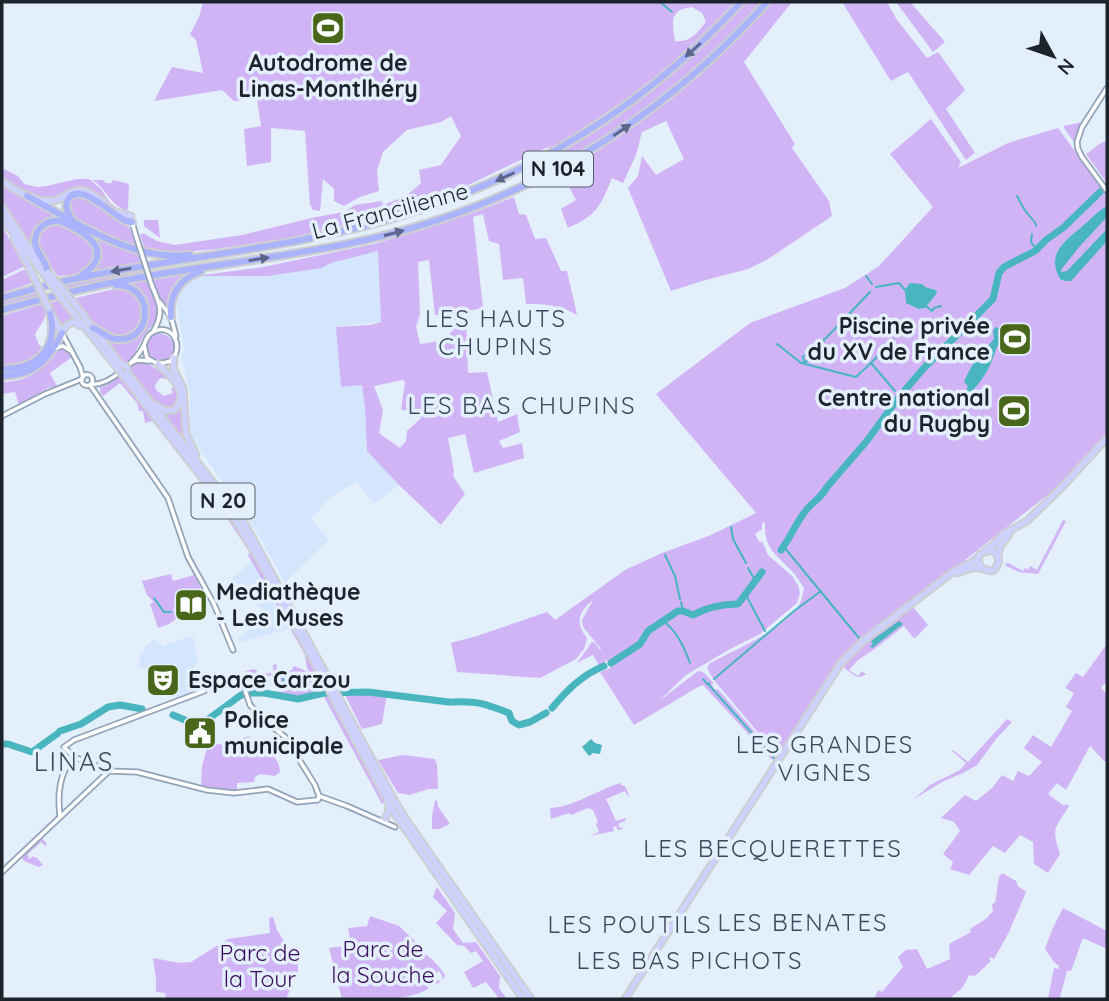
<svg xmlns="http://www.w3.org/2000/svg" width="1109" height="1001" font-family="Quicksand,sans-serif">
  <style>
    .built { fill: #d4e6fd }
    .green { fill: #d0b4f6; fill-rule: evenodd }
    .water { fill: #48b5bf }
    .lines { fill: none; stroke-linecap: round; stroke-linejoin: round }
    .stream { stroke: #48b5bf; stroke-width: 2 }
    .river { stroke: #48b5bf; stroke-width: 7 }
    .minor-casing { stroke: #93a4b9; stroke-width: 7 }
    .major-casing { stroke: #cdcfd0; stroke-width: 9 }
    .highway-casing { stroke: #cdcfd0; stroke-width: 10 }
    .minor { stroke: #fff; stroke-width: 3.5 }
    .major { stroke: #ccd1fe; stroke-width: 5 }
    .highway { stroke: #aab3fd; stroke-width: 6 }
    .minor-bridge-casing { stroke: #93a4b9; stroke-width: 7; stroke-linecap: butt }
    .major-bridge-casing { stroke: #cdcfd0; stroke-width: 9; stroke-linecap: butt }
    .minor-bridge { stroke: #fff; stroke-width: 3.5 }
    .major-bridge { stroke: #ccd1fe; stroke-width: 5 }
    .oneway { fill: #5c648a }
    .labels { text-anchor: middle; stroke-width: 7; stroke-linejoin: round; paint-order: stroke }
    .shield { fill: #e4effc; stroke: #59606a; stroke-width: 2 }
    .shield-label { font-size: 21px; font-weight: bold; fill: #1d232b }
    .poi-label { font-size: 23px; font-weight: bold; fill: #1d232b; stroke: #e4effc; text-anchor: start }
    .street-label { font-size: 23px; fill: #1d232b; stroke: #e4effc }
    .park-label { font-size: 23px; fill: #390d5c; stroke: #e4effc }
    .neighbourhood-label { font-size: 24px; letter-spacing: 2px; fill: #3a495b; stroke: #e4effc }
    .quarter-label { font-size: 26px; letter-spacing: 2px; fill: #3a495b; stroke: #e4effc }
  </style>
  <rect width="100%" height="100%" fill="#e4effc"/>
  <g class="built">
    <path d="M 378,251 L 381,322 L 337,326 L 340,368 L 341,387 L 362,384 L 365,408 L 367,451 L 399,485 L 374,504 L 356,482 L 331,497 L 311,519 L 329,540 L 285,583 L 262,541 L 199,448 L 190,432 L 190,393 L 181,354 L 184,349 L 177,307 L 178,296 L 180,291 L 195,276 L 268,276 L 322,268 L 331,263 Z"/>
    <path d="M 252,561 L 290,629 L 240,642 L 238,640 L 265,612 L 228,582 Z"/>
    <path d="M 193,636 L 198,662 L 195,664 L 194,667 L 196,685 L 198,686 L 199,691 L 176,699 L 166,671 L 154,676 L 151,668 L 139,668 L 140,654 L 146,649 L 145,647 L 154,639 L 164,647 L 165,645 Z"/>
  </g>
  <g class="green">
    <path d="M 203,2 L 792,2 L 744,62 L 795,144 L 792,148 L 829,201 L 832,216 L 768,259 L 748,269 L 702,281 L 671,291 L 628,188 L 638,176 L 642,156 L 656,175 L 684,159 L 666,121 L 642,132 L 636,155 L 623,183 L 612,178 C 600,207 598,214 568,228 L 561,209 L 576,200 L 548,147 L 441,198 L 408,209 L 359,222 L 295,237 L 217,249 L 184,252 L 148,250 L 144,247 L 140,234 L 145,234 L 157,241 L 175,245 L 242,235 L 316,217 L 344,212 L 355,205 L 382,201 L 383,205 L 406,196 L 421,183 L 419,170 L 441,165 L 461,136 L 451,116 L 441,122 L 407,130 L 383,152 L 377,170 L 379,191 L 360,197 L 344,206 L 334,201 L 334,189 L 323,179 L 320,211 L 313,210 L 310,205 L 305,131 L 271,128 L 271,162 L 247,166 L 244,129 L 261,126 L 257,99 L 234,101 L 222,90 L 154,101 L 172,67 L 203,73 L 196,40 L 190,34 L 199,17 ZM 692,7 L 702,13 L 706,22 C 697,33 690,43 675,41 C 672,22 669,10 692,7 Z"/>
    <path d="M 842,2 L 887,2 L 897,20 L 927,58 L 938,52 L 965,90 L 946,109 L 975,153 L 966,160 L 908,72 L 891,81 Z"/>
    <path d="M 896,2 L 910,2 L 945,42 L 933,52 Z"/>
    <path d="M 931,119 L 961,162 L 958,168 L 1008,143 L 1058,128 L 1107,195 L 1107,434 L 1055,489 L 965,560 L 966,561 L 977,553 L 971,561 L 854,646 L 840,661 L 780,753 L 777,755 L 713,679 L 707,668 L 710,663 C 735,650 784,629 799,605 C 802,600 803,594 804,588 C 800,582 796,575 791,570 C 775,554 764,548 765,523 L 762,522 L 762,529 L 755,534 L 760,543 L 762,541 L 768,555 L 792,576 L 798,585 L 800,593 L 797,603 L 760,634 L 730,649 L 686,675 L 659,701 L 698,671 L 703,672 L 713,682 L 712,686 L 716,690 L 718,689 L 774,754 L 775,756 L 772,760 L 703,685 L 698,687 L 634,725 L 600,672 L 611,668 L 607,660 L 600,667 L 593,655 L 577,663 L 592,642 L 595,643 L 600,650 L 601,649 L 583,627 L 582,620 L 593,600 C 578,612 575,624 587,638 L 584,649 L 576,659 L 540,678 L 457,672 L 451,643 L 477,636 L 547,612 L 555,620 L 625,570 L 662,553 L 711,535 L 756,513 L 656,394 L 750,323 L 845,288 L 879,266 L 933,207 L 890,154 ZM 925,287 L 936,290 L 936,293 L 925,308 L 919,309 L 907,303 Z"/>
    <path d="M 1082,122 L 1083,123 L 1074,142 L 1064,128 L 1064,126 Z"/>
    <path d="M 1107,141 L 1107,183 L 1086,154 L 1101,143 Z"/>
    <path d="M 2,168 L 18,176 L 24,184 L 37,187 L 47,186 L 77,179 L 89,179 L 101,189 L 110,203 L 117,208 L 126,212 L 126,213 C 109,208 99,191 83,188 C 71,185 63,197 53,199 C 38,202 14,186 2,179 Z"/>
    <path d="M 92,180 L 104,180 L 105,183 L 112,183 L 112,180 L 127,183 L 129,186 L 128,208 L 127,211 C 107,203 108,189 92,180 Z"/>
    <path d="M 2,183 L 138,253 L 141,263 L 94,272 L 92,270 L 97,246 L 63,221 L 42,224 L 33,249 L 19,230 L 2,200 Z"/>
    <path d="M 85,196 L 127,224 L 130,229 L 136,248 C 118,240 73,226 68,205 L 73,197 Z"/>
    <path d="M 514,197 L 519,214 L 526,215 L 535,239 L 546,238 L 561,271 L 567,271 L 577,315 C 561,305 545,304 526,304 L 523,278 L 503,280 L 499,244 L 489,241 L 483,214 L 473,217 L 483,308 L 466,311 L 468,373 L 487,372 L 498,422 L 517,414 L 520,432 L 499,441 L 503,448 L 522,443 L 524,458 L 474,473 L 465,434 L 448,438 L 454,471 L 453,476 L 465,494 L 441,525 L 399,485 L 367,451 L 365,408 L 362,385 L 341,387 L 336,327 L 370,325 L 381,322 L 378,251 L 331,263 L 322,268 L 268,276 L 195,276 L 263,267 L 378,243 L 473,213 ZM 429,260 L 435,315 L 454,314 L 455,326 L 446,340 L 420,344 L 416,326 L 420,315 L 418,262 ZM 403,380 L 405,382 L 401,410 L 418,411 L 421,418 L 407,431 L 406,441 L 400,448 L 379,433 L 383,410 L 374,386 Z"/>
    <path d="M 144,220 L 158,220 L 160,238 L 144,226 Z"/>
    <path d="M 53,224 C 72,227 113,249 85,270 C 78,275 67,275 58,276 C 47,261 33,250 42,230 Z"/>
    <path d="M 2,226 L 25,266 L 2,277 Z"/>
    <path d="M 143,268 L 145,275 L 69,290 L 64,284 Z"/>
    <path d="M 23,270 L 26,270 L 32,283 L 2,293 L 2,280 Z"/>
    <path d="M 190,272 L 182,280 L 168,311 L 161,300 L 153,279 Z"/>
    <path d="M 147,280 L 156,305 L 157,320 L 144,335 L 133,356 L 126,365 L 108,342 C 147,350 164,303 129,284 Z"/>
    <path d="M 119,288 C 157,299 139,342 114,336 C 100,333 83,310 75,298 Z"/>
    <path d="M 35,291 L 39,297 L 2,308 L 2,300 Z"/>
    <path d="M 59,300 L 75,318 L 68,320 L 62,330 L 50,303 Z"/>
    <path d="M 42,304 C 50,320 40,322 35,335 L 39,345 L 44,348 C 33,362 18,366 2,366 L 2,316 Z"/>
    <circle cx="160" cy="348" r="14"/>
    <path d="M 60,349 L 65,350 L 72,357 L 50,373 L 57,386 L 48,388 L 19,405 L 15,392 L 2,394 L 2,382 C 37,381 36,368 60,349 Z"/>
    <path d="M 138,362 L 147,363 L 169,377 L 167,379 L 160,378 L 155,385 L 156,390 L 164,396 L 173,393 L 171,388 L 174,387 L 171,381 L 173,380 L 177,387 L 180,399 L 174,408 L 166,410 L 158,405 L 128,367 Z"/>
    <path d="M 119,376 L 220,501 L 244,537 L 326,692 L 321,691 L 307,668 L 305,655 L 248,555 L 250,553 L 208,489 L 199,480 L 152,421 L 145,423 L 143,411 L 139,411 L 137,403 L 120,383 L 103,396 L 100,392 L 100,387 L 106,386 Z"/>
    <path d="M 176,376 C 188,391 181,408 183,426 C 183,431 186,437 187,442 L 162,412 C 173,414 185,408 183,395 C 182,389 177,383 174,378 Z"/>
    <path d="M 1063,520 L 1066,521 L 1038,574 L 1019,572 L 1006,566 L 1005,564 L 1008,563 L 1023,571 L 1025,568 L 1028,570 L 1030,566 L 1037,570 Z"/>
    <path d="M 171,574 L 173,581 L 194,575 L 202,591 L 195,597 L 192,597 L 193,599 L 173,609 L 177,618 L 169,624 L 158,628 L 150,604 L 154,602 L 147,595 L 142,581 Z"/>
    <path d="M 913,607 L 928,625 L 915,638 L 913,637 L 904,626 L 876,648 L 858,660 L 849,670 L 858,676 L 862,671 L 866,674 C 858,681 852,673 844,668 C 852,649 896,621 913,607 Z"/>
    <path d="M 1107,644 L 1107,681 L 1101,688 L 1107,694 L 1107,760 L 1105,762 L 1090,746 L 1066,790 L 1057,783 L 1048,794 L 1064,806 L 1066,804 L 1069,806 C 1055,829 1051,827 1060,854 L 1048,873 L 1034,864 L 1033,842 L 1020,835 L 1005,853 L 993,846 L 969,875 L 950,869 L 953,862 L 943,854 L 960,831 L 954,822 L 941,818 L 965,795 L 976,801 L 992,788 L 1002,775 L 1013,781 L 1018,771 L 1029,776 L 1042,762 L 1024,748 L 1033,735 L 1051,747 L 1072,711 L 1066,707 L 1074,693 L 1065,688 L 1076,673 L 1083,677 Z"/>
    <path d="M 276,664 L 277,669 L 282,668 L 282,672 L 292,670 L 294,666 L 308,672 L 319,692 L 299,698 L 279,696 L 277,675 L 257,677 L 257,673 L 246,675 L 245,671 L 255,669 L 259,674 L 274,673 L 273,665 Z"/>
    <path d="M 353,692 L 387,693 L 382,724 L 362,729 L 344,693 Z"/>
    <path d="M 323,695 L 328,695 L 384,803 L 382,804 Z"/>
    <path d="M 1007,719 L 1012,722 L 996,739 L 977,765 L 965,772 L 942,782 L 914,799 L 930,785 L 960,770 L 966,763 L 952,751 L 953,750 L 968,762 Z"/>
    <path d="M 249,736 L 254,751 L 269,746 L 279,765 L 280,772 L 275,776 L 260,774 L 255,777 L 254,782 L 237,783 L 237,790 L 233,791 L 201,787 L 202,766 L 208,745 L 223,744 Z"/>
    <path d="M 403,755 L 435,759 L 437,765 L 438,789 L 428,789 L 410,795 L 398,793 L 378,760 Z"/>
    <path d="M 620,783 L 621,785 L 625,786 L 629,795 L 628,796 L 625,791 L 606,799 L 616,821 L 626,818 L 626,820 L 618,824 L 620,828 L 622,827 L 623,829 L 618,830 L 616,826 L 613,827 L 614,831 L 590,836 L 599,832 L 596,824 L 598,822 L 593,810 L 588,808 L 571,815 L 569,813 L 551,819 L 550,808 C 573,807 598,790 620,783 Z"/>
    <path d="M 435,800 L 437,801 L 438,804 L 437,805 L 450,824 L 439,829 L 432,829 L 432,816 Z"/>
    <path d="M 41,837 L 47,844 L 45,846 L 41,842 L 27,855 L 30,859 L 33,856 L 35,858 L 36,857 L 43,865 L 39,867 L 24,861 L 21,856 Z"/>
    <path d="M 1002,873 L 1016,881 L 1018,886 L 1026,892 L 1009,932 L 994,959 L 991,957 L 989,959 L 991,961 L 975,976 L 969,975 L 963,987 L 949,999 L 874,999 L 878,990 L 882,992 L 903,967 L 898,957 L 906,950 L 917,949 L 927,969 L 950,959 L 949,944 L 971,932 L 970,929 L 987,918 L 993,911 L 992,904 L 995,903 L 999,877 Z"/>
    <path d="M 437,887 L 455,913 L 453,929 L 463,943 L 476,942 L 500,976 L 499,988 L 507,999 L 495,999 L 498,997 L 486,982 L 473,988 L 464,972 L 483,961 L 476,951 L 471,953 L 464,946 L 457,945 L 436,923 L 447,911 L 433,897 Z"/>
    <path d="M 1063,908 L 1107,931 L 1107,944 L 1105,948 L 1083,938 L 1071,971 L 1067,971 L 1060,997 L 1059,999 L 1048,999 L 1054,968 L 1058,969 L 1059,966 L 1054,962 L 1045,949 L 1052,930 Z"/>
    <path d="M 370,916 L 399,926 L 420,946 L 422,952 C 431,957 439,966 445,975 L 443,980 L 442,978 L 443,977 L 439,971 L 432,976 L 437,981 L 439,980 L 440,982 L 435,985 L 435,982 L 430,976 L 422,982 L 429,988 C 414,1001 364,999 342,999 L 329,948 L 351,945 L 348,928 L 367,926 Z"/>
    <path d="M 273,917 L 277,930 L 298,963 L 298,972 L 290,983 L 292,985 L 286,999 L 166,999 L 165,993 L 156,992 L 156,980 L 153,958 L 180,963 L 191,962 L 228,939 L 270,933 L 269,918 Z"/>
  </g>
  <g class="water">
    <path d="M 1107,206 L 1107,217 L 1079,247 L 1061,270 L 1061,272 L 1067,271 L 1107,229 L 1107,241 L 1071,281 L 1065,281 L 1060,279 C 1045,252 1067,240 1085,224 C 1093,217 1098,211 1107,206 Z"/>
    <path d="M 910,283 L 922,284 L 925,287 L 936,290 L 937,293 L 925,308 L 919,309 L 906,303 L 905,290 Z"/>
    <path d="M 996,327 L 999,328 L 998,335 L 1001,341 C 995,348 995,354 991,363 C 986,375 975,389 966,397 L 964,395 L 968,386 L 964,382 C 971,364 981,353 994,339 L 993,330 Z"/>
    <path d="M 899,621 L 903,624 L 872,648 L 870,646 L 873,644 L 871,641 Z"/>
    <path d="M 591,739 L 595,743 L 602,745 L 600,754 L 593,753 L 589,756 L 582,747 Z"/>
  </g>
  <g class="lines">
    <g class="stream">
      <path d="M 660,2 L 672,12"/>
      <path d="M 1017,196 L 1024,209 L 1036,224 L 1036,226"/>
      <path d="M 1032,234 L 1031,242 L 1034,246"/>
      <path d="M 1036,249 L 1037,249"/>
      <path d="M 866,276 L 872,284"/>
      <path d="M 876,287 L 899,283 L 905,290"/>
      <path d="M 926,306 L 932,311 L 934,308 L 941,306"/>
      <path d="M 777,344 L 801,363 L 856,377 L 871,363 L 895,391"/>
      <path d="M 804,363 L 803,357 L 827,337 L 870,292"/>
      <path d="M 805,363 L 824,341"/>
      <path d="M 871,363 L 894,339"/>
      <path d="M 898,396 L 899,397"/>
      <path d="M 731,527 L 733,539 L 746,563"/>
      <path d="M 784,547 L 859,638"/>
      <path d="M 665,555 L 675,576 L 680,599"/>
      <path d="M 748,568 L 756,582"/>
      <path d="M 746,595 L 765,631"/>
      <path d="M 154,598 L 164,612 L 171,612"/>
      <path d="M 681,602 L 683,611"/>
      <path d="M 663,621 C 677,631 684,647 690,663"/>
      <path d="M 283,679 L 284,690"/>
      <path d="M 703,679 L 707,684"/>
      <path d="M 714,679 L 794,611 L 821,591"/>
      <path d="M 709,683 L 708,684 L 774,758"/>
    </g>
    <g class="river">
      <path d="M 781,550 C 791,537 797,520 808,508 C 816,499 821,498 827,487 L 866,442 L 899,397 L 924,368 L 993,299 L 999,273 L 1004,267 L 1035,251 L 1046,240 L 1064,227 L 1100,192"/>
      <path d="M 611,663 L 640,644 L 648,631 L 678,611 L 683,611 L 693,615 C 707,607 723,604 738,604 L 762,572"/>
      <path d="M 453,702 C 479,701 485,704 509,713 L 512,721 L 519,725 L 530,722 L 546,713"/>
      <path d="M 552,708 C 567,690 582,675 604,666"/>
      <path d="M 173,715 L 199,726 L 241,695 L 252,693 L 264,693 L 298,699 L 324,693 L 368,692 L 449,702"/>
      <path d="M 60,731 L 81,724 L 108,707 L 120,705 L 142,709 L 143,712"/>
      <path d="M 2,744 L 8,744 L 32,752 L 57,734"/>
    </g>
    <g class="minor-casing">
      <g id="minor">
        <path d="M 1107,88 L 1082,127 L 1077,142 L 1078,149 L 1082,157 L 1107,191"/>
        <path d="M 132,222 L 136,236"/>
        <path d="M 152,286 C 160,304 164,313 154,330"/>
        <path d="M 160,302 L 171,317 L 176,336"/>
        <path d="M 63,335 L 80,367 L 83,377"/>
        <path d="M 56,348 L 63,346 L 71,351"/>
        <path d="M 131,363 L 137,360 L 150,361"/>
        <circle cx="87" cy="380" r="5.5"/>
        <path d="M 92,384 C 109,386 136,361 144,345 C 146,340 147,335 153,332 C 172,322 185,346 171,361 L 158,364 L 147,358 L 144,345"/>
        <path d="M 90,385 L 168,498 L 188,557 L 214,604 L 233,650"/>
        <path d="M 2,416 L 45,394 L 82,379"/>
        <path d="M 242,681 L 250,705 L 263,719 L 285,737 L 315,785 L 319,796 L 347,806 L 395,827"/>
        <path d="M 204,691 L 74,740 L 64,747 L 74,757 L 109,771 L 137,772 L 207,790 L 234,793 L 268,789 L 297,802 L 316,800 L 318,800 L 319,796"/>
        <path d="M 60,816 C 57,791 60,777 72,755"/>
        <path d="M 2,872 L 109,771"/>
      </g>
    </g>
    <g class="major-casing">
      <g id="major">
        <path d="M 2,181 C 16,191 35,203 53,201 C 59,200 63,197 68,194 C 82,185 92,194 103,202"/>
        <path d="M 2,207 L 23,239 L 44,266"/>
        <path d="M 116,212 L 131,216"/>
        <path d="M 2,218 L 43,273"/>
        <path d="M 14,239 L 33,275"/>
        <path d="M 74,303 L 122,366"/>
        <path d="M 67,305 L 118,369"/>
        <path d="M 50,312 L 62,333"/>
        <path d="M 62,333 C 66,325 71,318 80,326"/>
        <path d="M 174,358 L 173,368 L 183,388 L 186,434 L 196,455"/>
        <path d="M 126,371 L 243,521 L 394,800 L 407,821 L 531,999"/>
        <path d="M 122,374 L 238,524 L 268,575 L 395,814 L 523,999"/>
        <path d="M 156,405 L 165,411 L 174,410 C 192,393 171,377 158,364"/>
        <path d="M 986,550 L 993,545 L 1002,535 L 1027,521 L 1062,487 L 1107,438"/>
        <path d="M 998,556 L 1000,546 L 1009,535"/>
        <path d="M 957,573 C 963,571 973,566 980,568 C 991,570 993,576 999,561 L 996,553 L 990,550 L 980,554 L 978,560 L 981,568"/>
        <path d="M 385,819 L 388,813 L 389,806"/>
        <path d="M 625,999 L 841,663 L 863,641 L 954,571 L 978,560"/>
      </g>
    </g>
    <g class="highway-casing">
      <g id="highway">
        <path d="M 27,196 C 76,222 132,262 190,255"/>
        <path d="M 71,218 C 68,213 65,208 67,202 C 76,178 109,212 121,218 C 126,221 126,221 132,222"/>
        <path d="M 47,270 C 46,259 34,252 35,240 C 36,229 46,220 58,221 C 65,222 72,227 78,230 C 101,243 105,260 82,275"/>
        <path d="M 2,298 C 27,291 53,283 79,278 C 165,260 253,252 339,232 C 498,196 631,122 741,2"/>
        <path d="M 2,310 C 41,299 80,289 120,281 C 203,265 287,258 370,239 C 526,203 661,121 767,2"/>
        <path d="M 171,317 C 169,294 180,279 201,271"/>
        <path d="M 93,328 C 102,331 107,339 117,339 C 153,342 156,285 116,285"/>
        <path d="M 2,369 C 40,369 60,346 49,309"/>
        <path d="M 2,376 C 35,375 48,361 62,333"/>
      </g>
    </g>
    <use href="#minor" class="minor"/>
    <use href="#major" class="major"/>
    <use href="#highway" class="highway"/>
    <g class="minor-bridge-casing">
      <path id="minor-bridge" d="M 136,236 L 152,286"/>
    </g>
    <g class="major-bridge-casing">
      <g id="major-bridge">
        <path d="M 48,272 L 74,303"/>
        <path d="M 43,273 L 67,305"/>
        <path d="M 33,275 L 49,309"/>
        <path d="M 124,364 L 128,369"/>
        <path d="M 118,369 L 122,374"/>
      </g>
    </g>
    <use href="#minor-bridge" class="minor-bridge"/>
    <use href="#major-bridge" class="major-bridge"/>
  </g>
  <defs><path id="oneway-solid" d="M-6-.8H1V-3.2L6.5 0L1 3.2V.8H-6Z" transform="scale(1.75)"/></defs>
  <g class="oneway">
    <use href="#oneway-solid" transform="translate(693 50) rotate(138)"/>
    <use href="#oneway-solid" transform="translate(622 130) rotate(-34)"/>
    <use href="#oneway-solid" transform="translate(505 177) rotate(155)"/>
    <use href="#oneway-solid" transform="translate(394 233) rotate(-15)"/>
    <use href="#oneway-solid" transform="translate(259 259) rotate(-9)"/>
    <use href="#oneway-solid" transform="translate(121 270) rotate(170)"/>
  </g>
  <defs>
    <g id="stadium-square" transform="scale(1.75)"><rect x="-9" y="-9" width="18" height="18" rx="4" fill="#49671b" stroke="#e4effc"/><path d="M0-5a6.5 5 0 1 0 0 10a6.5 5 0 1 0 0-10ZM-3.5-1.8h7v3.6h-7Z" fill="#fff"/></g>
    <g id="library-square" transform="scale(1.75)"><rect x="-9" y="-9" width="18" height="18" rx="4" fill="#49671b" stroke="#e4effc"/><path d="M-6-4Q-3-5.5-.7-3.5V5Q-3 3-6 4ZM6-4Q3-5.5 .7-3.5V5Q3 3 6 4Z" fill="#fff"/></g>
    <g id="theatre-square" transform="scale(1.75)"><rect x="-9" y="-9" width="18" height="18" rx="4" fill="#49671b" stroke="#e4effc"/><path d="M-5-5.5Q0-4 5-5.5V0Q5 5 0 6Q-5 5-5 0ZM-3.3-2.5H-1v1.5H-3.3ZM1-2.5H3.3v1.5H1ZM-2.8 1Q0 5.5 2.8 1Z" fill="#fff"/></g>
    <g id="civic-square" transform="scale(1.75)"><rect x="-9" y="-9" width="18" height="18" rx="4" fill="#49671b" stroke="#e4effc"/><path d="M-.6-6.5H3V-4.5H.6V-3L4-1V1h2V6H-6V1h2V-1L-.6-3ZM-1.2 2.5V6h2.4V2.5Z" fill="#fff"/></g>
  </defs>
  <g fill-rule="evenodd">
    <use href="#stadium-square" x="328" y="28"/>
    <use href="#stadium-square" x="1015" y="339"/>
    <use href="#stadium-square" x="1014" y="411"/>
    <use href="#library-square" x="191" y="605"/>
    <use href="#theatre-square" x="163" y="680"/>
    <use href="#civic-square" x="200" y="733"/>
  </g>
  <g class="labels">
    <g class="shield">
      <rect x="523" y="151.5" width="70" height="35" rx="5"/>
      <rect x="191.5" y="483.5" width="63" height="35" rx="5"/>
    </g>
    <g class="shield-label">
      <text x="558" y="176">N 104</text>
      <text x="223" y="508">N 20</text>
    </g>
    <g class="poi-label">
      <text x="328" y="71" text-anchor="middle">Autodrome de<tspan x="328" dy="26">Linas-Montlhéry</tspan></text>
      <text x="990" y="334" text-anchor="end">Piscine privée<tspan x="990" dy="26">du XV de France</tspan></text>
      <text x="990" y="406" text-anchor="end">Centre national<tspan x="990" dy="26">du Rugby</tspan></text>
      <text x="216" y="600">Mediathèque<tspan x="216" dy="26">- Les Muses</tspan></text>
      <text x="188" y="688">Espace Carzou</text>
      <text x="224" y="728">Police<tspan x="224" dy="26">municipale</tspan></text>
    </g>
    <g class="street-label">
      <text transform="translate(390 211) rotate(-15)" y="8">La Francilienne</text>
    </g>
    <g class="park-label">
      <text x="383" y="957">Parc de<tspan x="383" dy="26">la Souche</tspan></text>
      <text x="260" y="961">Parc de<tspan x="260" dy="26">la Tour</tspan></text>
    </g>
    <g class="neighbourhood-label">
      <text x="496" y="327">LES HAUTS<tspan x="496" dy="28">CHUPINS</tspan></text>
      <text x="522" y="414">LES BAS CHUPINS</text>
      <text x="825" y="753">LES GRANDES<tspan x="825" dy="28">VIGNES</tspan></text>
      <text x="773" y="857">LES BECQUERETTES</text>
      <text x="803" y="931">LES BENATES</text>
      <text x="630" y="933">LES POUTILS</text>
      <text x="690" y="969">LES BAS PICHOTS</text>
    </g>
    <g class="quarter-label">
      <text x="74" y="771">LINAS</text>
    </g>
  </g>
  <rect width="1109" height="1001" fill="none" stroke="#1d232b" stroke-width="7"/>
  <g transform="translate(1053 56) rotate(130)" stroke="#e4effc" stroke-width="5" paint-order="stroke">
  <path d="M0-5L12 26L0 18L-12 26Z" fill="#1d232b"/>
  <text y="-10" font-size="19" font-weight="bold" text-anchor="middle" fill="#1d232b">N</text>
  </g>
</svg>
